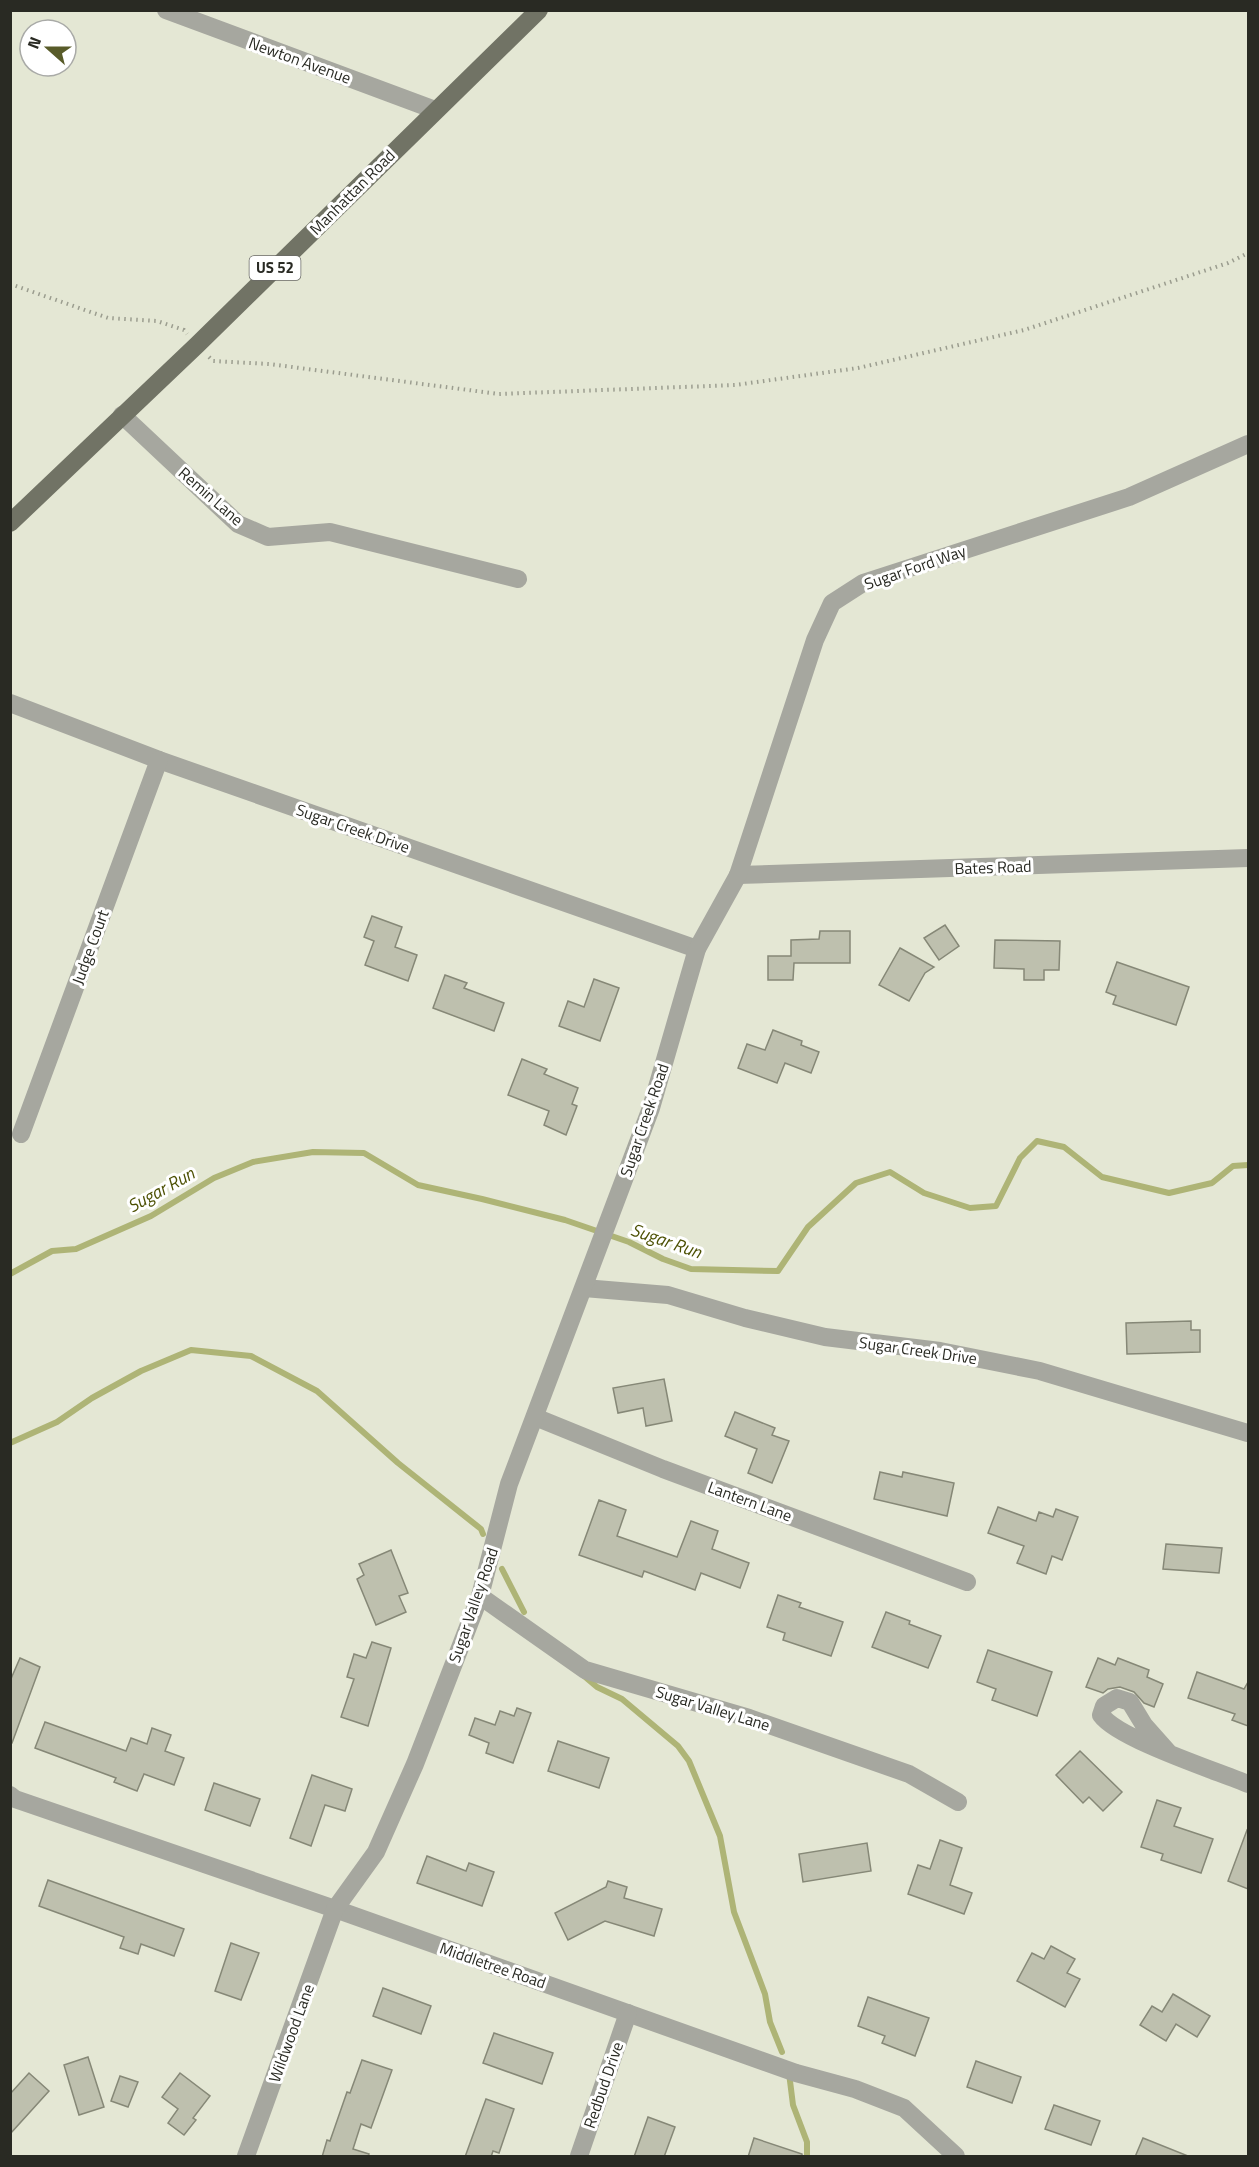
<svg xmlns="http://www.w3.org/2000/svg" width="1259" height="2167" font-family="'Titillium Web',sans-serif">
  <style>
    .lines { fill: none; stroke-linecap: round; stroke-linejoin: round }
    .stream { stroke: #aeb476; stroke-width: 6 }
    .building { fill: #bec0ae; stroke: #868877; stroke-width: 1.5 }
    .path { stroke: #9b9d8f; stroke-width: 4; stroke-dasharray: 1.5 4.5; stroke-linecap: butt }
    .minor { stroke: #a6a79f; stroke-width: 18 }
    .major { stroke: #717365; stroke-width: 18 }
    .labels { text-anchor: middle; stroke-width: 6; stroke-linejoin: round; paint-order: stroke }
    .shield { fill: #fff; stroke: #696a65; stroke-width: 1.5 }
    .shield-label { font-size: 15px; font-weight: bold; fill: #292a23 }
    .street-label { font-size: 16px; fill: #292a23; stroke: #fff }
    .water-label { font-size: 18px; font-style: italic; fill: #4c5003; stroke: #fff }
  </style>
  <rect width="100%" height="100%" fill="#e4e7d4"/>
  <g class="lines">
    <g class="stream">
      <path d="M 10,1274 L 52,1251 L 76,1249 L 151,1216 L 214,1178 L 253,1162 L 313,1152 L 364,1153 L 418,1185 L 482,1199 L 565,1220 L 629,1242 L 663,1259 L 691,1269 L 778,1271 L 808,1227 L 856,1183 L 890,1172 L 924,1193 L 970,1208 L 996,1206 L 1020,1158 L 1037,1141 L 1064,1147 L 1102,1177 L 1169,1193 L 1212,1183 L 1233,1166 L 1248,1165"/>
      <path d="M 10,1443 L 57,1422 L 92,1398 L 141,1371 L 191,1350 L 251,1356 L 317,1391 L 398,1463 L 481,1529 L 483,1534"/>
      <path d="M 502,1569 L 524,1612"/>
      <path d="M 584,1676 L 597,1687 L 622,1699 L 678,1746 L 689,1761 L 720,1836 L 734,1912 L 765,1994 L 770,2022 L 782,2052"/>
      <path d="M 789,2073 L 793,2105 L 807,2142 L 807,2156"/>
    </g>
  </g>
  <g class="building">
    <path d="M 372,916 L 402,927 L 395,947 L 417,955 L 408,981 L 365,965 L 374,941 L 364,937 Z"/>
    <path d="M 945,925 L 959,946 L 939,960 L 924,938 Z"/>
    <path d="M 820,931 L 850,931 L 850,963 L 794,963 L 793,980 L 768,980 L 768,956 L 791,956 L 791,940 L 819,939 Z"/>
    <path d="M 995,940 L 1060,941 L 1059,970 L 1044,970 L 1044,980 L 1024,980 L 1024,969 L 994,968 Z"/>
    <path d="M 900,948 L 934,967 L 925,973 L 909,1001 L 879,985 Z"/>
    <path d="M 1117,962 L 1189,987 L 1176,1025 L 1113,1004 L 1116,996 L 1106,992 Z"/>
    <path d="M 445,975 L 467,983 L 464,988 L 504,1003 L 494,1031 L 433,1008 Z"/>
    <path d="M 594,979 L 619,988 L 600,1041 L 559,1026 L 568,1001 L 584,1007 Z"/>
    <path d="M 773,1030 L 802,1041 L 801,1045 L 819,1052 L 811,1073 L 785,1063 L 777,1083 L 738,1068 L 747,1044 L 765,1050 Z"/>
    <path d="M 522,1059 L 547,1069 L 544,1074 L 578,1088 L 572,1104 L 577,1106 L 566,1135 L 544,1125 L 549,1111 L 508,1095 Z"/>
    <path d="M 1191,1321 L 1191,1330 L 1200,1330 L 1200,1352 L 1127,1354 L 1126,1323 Z"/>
    <path d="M 664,1379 L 672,1421 L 646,1426 L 643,1408 L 618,1413 L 613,1388 Z"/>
    <path d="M 735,1412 L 775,1428 L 772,1435 L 789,1441 L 772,1483 L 748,1473 L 757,1449 L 725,1436 Z"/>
    <path d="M 880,1472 L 902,1477 L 903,1472 L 954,1483 L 947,1516 L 874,1499 Z"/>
    <path d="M 599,1500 L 626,1510 L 617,1536 L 677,1557 L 691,1521 L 718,1531 L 712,1549 L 749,1563 L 740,1588 L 701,1573 L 695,1590 L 644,1571 L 642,1577 L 579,1555 Z"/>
    <path d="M 998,1507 L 1036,1521 L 1039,1512 L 1053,1517 L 1056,1509 L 1078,1517 L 1062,1560 L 1052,1556 L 1046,1574 L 1017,1563 L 1024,1546 L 988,1533 Z"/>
    <path d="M 1166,1544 L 1222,1548 L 1219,1573 L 1163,1569 Z"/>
    <path d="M 391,1550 L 408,1593 L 399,1596 L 406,1612 L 376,1625 L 357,1579 L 364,1575 L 359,1564 Z"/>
    <path d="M 778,1595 L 801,1603 L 799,1607 L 843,1622 L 831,1656 L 783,1640 L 785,1633 L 767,1627 Z"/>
    <path d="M 886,1612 L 910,1621 L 909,1624 L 941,1636 L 928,1668 L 872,1647 Z"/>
    <path d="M 372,1642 L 391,1648 L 368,1726 L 341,1717 L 354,1679 L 347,1677 L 354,1654 L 366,1658 Z"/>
    <path d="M 988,1650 L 1052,1672 L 1037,1716 L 992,1700 L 996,1689 L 977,1682 Z"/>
    <path d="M 20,1658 L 40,1667 L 12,1743 L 10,1743 L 10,1681 Z"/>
    <path d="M 1098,1658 L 1115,1665 L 1118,1658 L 1149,1670 L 1147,1677 L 1163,1684 L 1154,1707 L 1144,1703 L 1134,1692 L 1120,1687 L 1108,1689 L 1103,1693 L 1086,1687 Z"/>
    <path d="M 1197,1672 L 1244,1689 L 1248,1682 L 1248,1726 L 1232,1720 L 1235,1714 L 1188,1698 Z"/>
    <path d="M 517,1708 L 531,1713 L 513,1763 L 486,1753 L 489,1743 L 469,1735 L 475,1718 L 495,1725 L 500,1711 L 514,1716 Z"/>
    <path d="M 45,1722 L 126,1751 L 131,1738 L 147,1744 L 152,1728 L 171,1735 L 165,1751 L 184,1758 L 174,1785 L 144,1774 L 137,1791 L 114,1782 L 116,1778 L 35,1748 Z"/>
    <path d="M 558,1741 L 609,1758 L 599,1788 L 548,1771 Z"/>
    <path d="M 1080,1751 L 1122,1792 L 1103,1811 L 1089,1797 L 1083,1803 L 1056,1775 Z"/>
    <path d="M 312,1775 L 352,1789 L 345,1811 L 325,1805 L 311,1846 L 290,1838 Z"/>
    <path d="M 214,1783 L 260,1799 L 250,1826 L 205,1810 Z"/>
    <path d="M 1157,1800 L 1181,1808 L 1174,1826 L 1213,1839 L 1201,1873 L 1161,1860 L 1163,1854 L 1141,1847 Z"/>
    <path d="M 1247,1830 L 1248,1831 L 1248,1889 L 1228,1881 Z"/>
    <path d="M 940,1840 L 962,1848 L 950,1885 L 972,1893 L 964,1914 L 908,1894 L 918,1865 L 930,1869 Z"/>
    <path d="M 867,1843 L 871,1871 L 803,1882 L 799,1854 Z"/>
    <path d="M 427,1856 L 466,1871 L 469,1863 L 494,1872 L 482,1906 L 417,1883 Z"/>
    <path d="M 48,1880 L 184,1929 L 174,1956 L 141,1944 L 138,1954 L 120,1948 L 124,1937 L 39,1906 Z"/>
    <path d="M 608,1881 L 627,1887 L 624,1898 L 662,1909 L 654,1936 L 605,1921 L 568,1940 L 555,1913 L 606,1887 Z"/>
    <path d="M 231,1943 L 259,1953 L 241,2000 L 215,1991 Z"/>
    <path d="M 1051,1946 L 1075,1959 L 1067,1973 L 1080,1979 L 1065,2007 L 1017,1981 L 1032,1953 L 1044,1959 Z"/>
    <path d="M 383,1988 L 431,2006 L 421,2034 L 373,2016 Z"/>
    <path d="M 1173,1994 L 1210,2016 L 1197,2037 L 1176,2024 L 1166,2041 L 1140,2025 L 1152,2006 L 1162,2012 Z"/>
    <path d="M 868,1997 L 929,2018 L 915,2056 L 882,2043 L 885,2036 L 858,2026 Z"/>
    <path d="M 494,2033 L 553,2053 L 542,2084 L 483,2063 Z"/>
    <path d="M 88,2057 L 104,2107 L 79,2115 L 64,2065 Z"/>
    <path d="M 362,2060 L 392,2070 L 371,2128 L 361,2124 L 353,2149 L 369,2154 L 368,2157 L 322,2157 L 327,2140 L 330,2141 L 347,2092 L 350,2093 Z"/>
    <path d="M 976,2061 L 1021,2077 L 1012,2103 L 967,2087 Z"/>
    <path d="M 29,2073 L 49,2091 L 10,2134 L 10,2094 Z"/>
    <path d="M 180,2073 L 210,2096 L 193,2118 L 196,2120 L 184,2135 L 168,2123 L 178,2109 L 162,2097 Z"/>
    <path d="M 120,2076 L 138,2082 L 128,2107 L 111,2101 Z"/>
    <path d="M 486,2099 L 514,2109 L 499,2153 L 493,2151 L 491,2157 L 465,2157 Z"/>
    <path d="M 1054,2105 L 1100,2121 L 1091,2145 L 1045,2129 Z"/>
    <path d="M 648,2117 L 675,2127 L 664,2157 L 634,2157 Z"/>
    <path d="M 754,2138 L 802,2154 L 802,2157 L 748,2157 Z"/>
    <path d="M 1143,2138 L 1188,2156 L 1188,2157 L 1135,2157 Z"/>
  </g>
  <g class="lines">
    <g class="path">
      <path d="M 10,284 L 108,318 L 157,321 L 184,330 L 187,334"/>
      <path d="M 209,357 L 213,361 L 269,364 L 499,394 L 735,385 L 858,368 L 1024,330 L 1228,263 L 1248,253"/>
    </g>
    <g class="minor">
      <path d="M 166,10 L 435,110"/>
      <path d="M 122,415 L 238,524 L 268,537 L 330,532 L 518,579"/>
      <path d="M 10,703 L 159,760 L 697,949"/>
      <path d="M 738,875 L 1248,858"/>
      <path d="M 21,1134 L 159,760"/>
      <path d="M 584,1288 L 668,1295 L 745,1318 L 825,1337 L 940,1351 L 1040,1371 L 1248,1433"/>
      <path d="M 535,1417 L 663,1469 L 967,1582"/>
      <path d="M 480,1596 L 585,1670 L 749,1718 L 909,1774 L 958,1802"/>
      <path d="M 1168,1752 L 1144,1725 L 1130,1702 L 1117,1698 L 1104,1706 L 1101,1715 C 1118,1739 1217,1771 1248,1784"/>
      <path d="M 10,1795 L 15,1799 L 335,1909 L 796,2073 L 855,2089 L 904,2108 L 956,2156"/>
      <path d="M 246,2156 L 335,1909 L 376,1852 L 415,1764 L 480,1596 L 509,1484 L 651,1108 L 697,949 L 738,875 L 815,640 L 832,603 L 863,583 L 1129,497 L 1248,444"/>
      <path d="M 579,2156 L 628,2013"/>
    </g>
    <path class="major" d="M 10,523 L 197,345 L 539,10"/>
  </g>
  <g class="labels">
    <rect class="shield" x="249.5" y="256" width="51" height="24" rx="4.5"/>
    <g class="shield-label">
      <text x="275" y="273">US 52</text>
    </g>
    <g class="street-label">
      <text transform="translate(300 60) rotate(20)" y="6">Newton Avenue</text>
      <text transform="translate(352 192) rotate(-45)" y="6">Manhattan Road</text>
      <text transform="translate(211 496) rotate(41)" y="6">Remin Lane</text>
      <text transform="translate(915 567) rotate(-19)" y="6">Sugar Ford Way</text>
      <text transform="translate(353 828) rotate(19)" y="6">Sugar Creek Drive</text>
      <text transform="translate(993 867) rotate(-2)" y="6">Bates Road</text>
      <text transform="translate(90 947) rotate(-70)" y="6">Judge Court</text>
      <text transform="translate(644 1120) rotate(-71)" y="6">Sugar Creek Road</text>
      <text transform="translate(918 1350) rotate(8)" y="6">Sugar Creek Drive</text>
      <text transform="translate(750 1501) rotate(20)" y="6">Lantern Lane</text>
      <text transform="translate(473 1605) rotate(-71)" y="6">Sugar Valley Road</text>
      <text transform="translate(713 1708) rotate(17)" y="6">Sugar Valley Lane</text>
      <text transform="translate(493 1965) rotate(19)" y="6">Middletree Road</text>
      <text transform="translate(291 2033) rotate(-70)" y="6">Wildwood Lane</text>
      <text transform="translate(603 2085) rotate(-71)" y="6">Redbud Drive</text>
    </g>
    <g class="water-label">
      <text transform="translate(161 1190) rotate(-29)" y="6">Sugar Run</text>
      <text transform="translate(666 1241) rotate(19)" y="6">Sugar Run</text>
    </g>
  </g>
  <rect width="1259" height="2167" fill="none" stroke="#292a23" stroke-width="24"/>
  <g transform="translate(48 48) rotate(291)"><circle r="28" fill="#ffffff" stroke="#a9aaa7" stroke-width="1.5"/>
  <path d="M0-4.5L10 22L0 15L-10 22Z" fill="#585b29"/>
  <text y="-9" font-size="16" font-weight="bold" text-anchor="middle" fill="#292a23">N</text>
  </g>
</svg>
